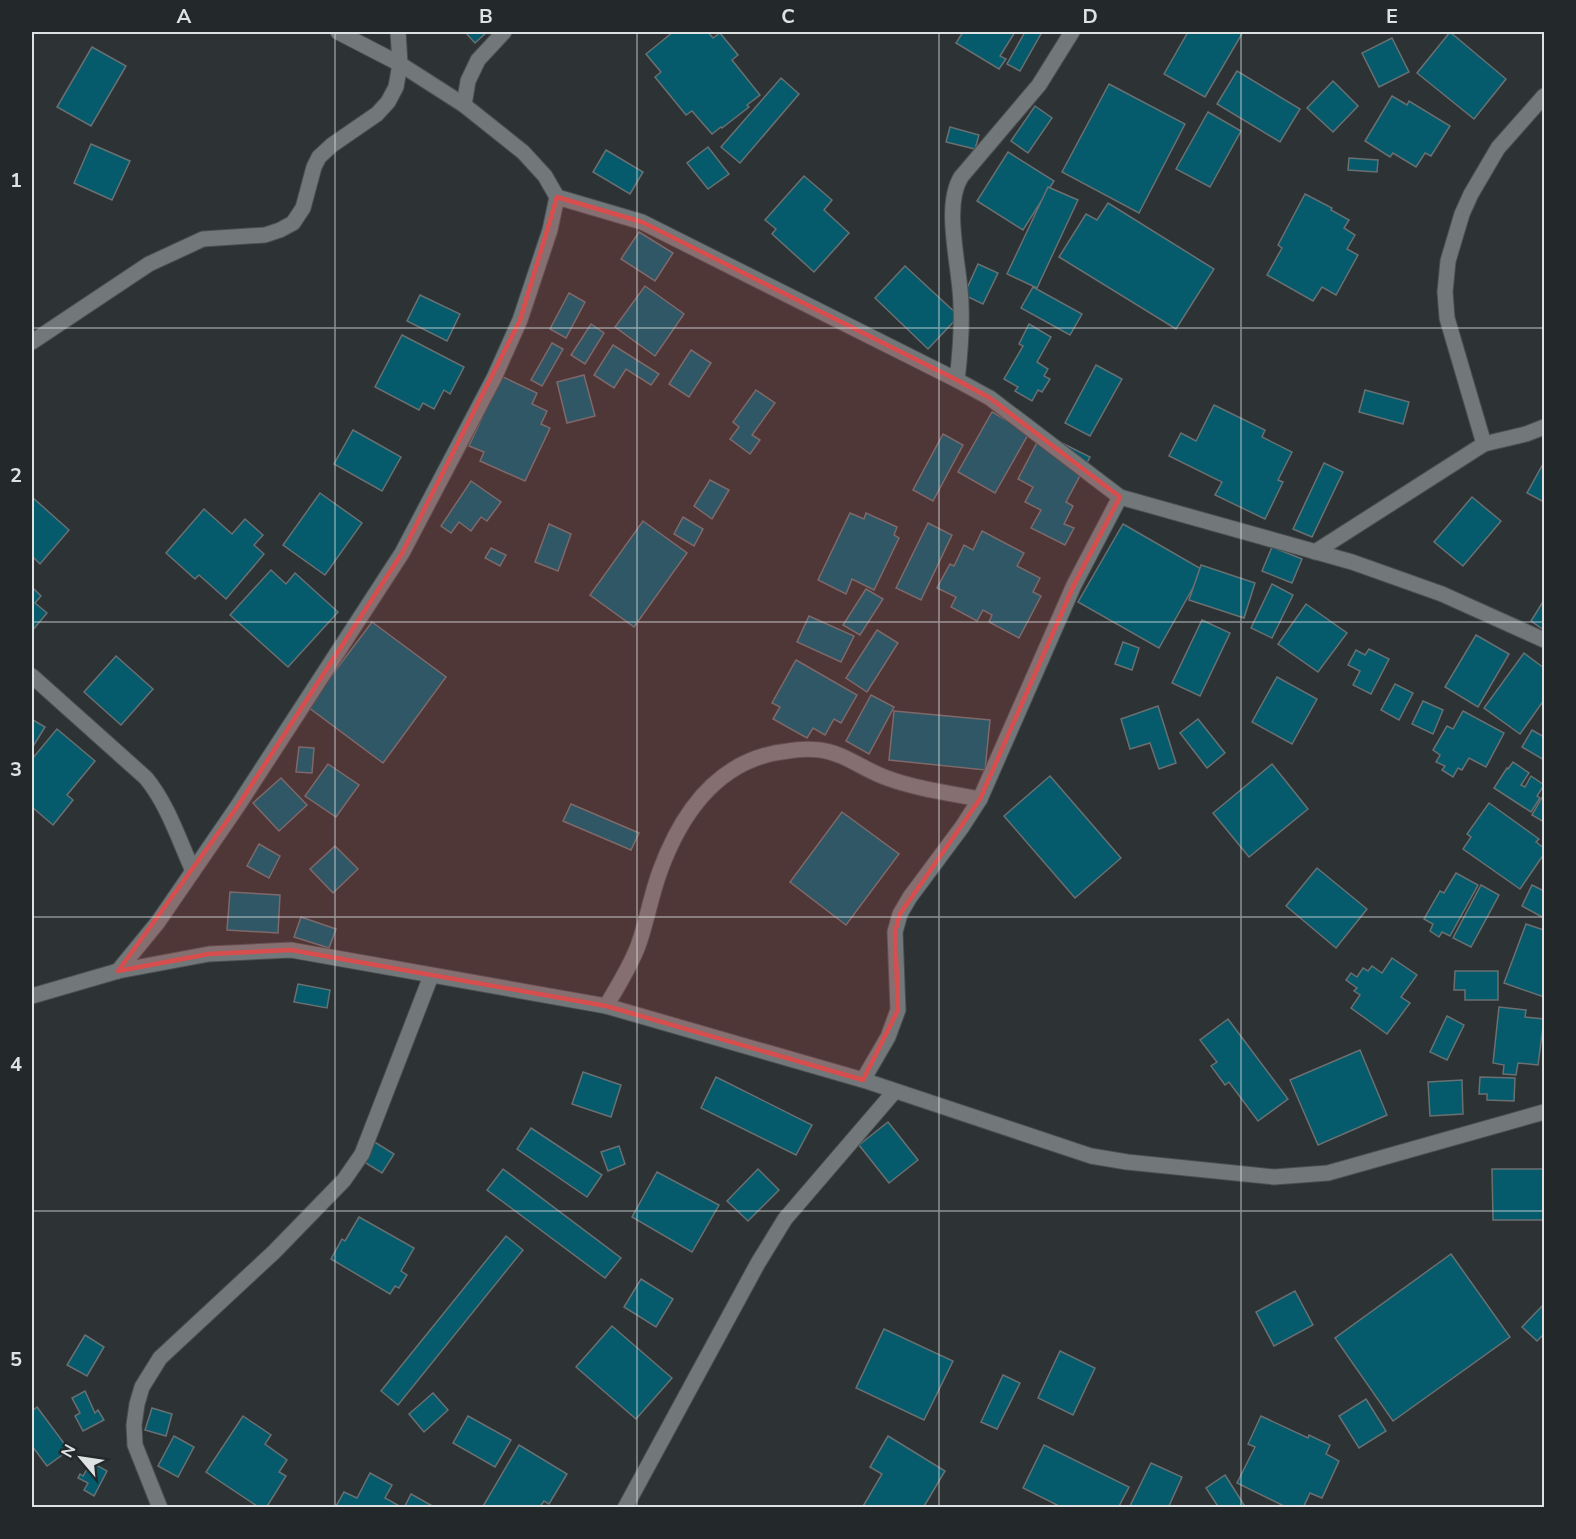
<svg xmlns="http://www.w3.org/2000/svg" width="1576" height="1539" font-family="'Nunito Sans',sans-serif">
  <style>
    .building { fill: #055a6c; stroke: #6a7072; stroke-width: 1.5 }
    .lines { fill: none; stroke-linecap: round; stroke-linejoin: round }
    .minor-casing { stroke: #4a4e50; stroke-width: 17 }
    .minor { stroke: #72787a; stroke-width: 15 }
    .marked { fill: #d84d4d; fill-opacity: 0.2; stroke: #d84d4d; stroke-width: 4.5; stroke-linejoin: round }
    .grid { fill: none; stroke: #dfe2e3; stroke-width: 1.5; stroke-opacity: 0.55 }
    .neatline { fill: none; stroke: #dfe2e3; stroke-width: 2 }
    .grid-label { font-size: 20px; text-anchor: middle; font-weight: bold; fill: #dfe2e3 }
  </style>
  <rect width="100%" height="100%" fill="#2d3234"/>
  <g class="building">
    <path d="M 465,32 L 487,32 L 475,43 Z"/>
    <path d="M 673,32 L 708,32 L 713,38 L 720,33 L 738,55 L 732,60 L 760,95 L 747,105 L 749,107 L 722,128 L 721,127 L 712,134 L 692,111 L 686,115 L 655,77 L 661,72 L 646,54 Z"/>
    <path d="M 963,32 L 1015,32 L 1000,56 L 1006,59 L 999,69 L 956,43 Z"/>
    <path d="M 1025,32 L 1042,32 L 1020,71 L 1007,64 Z"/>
    <path d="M 1188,32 L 1243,32 L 1205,97 L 1164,74 Z"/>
    <path d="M 1450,32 L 1506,79 L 1474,119 L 1417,73 Z"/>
    <path d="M 1392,38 L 1409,72 L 1379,87 L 1362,53 Z"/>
    <path d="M 92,47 L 126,66 L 91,126 L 57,107 Z"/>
    <path d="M 1237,71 L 1300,109 L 1280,142 L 1217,104 Z"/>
    <path d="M 781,78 L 799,94 L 740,163 L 721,147 Z"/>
    <path d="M 1333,81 L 1358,106 L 1333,132 L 1307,108 Z"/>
    <path d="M 1109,84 L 1185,124 L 1139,213 L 1062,172 Z"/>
    <path d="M 1392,96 L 1407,105 L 1409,101 L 1450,126 L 1431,156 L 1425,153 L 1416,167 L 1393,153 L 1390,157 L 1365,141 Z"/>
    <path d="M 1035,106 L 1052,118 L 1028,153 L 1011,141 Z"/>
    <path d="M 1208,112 L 1241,131 L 1210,187 L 1176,169 Z"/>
    <path d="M 950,127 L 979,135 L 975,149 L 946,142 Z"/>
    <path d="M 91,144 L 130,161 L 112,200 L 74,183 Z"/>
    <path d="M 708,147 L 729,174 L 708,189 L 687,163 Z"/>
    <path d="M 606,150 L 643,172 L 630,194 L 593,172 Z"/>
    <path d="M 1008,152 L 1054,181 L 1023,230 L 977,201 Z"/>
    <path d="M 1349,158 L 1378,160 L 1377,172 L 1348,170 Z"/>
    <path d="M 804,176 L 832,200 L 824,210 L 849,233 L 814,272 L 772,234 L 776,229 L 765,220 Z"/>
    <path d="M 1048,187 L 1078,200 L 1037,288 L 1007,274 Z"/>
    <path d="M 1305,194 L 1332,208 L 1331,210 L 1349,220 L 1344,228 L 1355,235 L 1347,249 L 1358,255 L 1336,295 L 1322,287 L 1313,301 L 1267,275 L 1282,248 L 1278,245 Z"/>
    <path d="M 1108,203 L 1214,269 L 1176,329 L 1059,257 L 1086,214 L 1097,220 Z"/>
    <path d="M 639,232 L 673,253 L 655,281 L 621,259 Z"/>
    <path d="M 978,264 L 998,273 L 983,304 L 964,295 Z"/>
    <path d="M 905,266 L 959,316 L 928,349 L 875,298 Z"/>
    <path d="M 645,286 L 684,314 L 655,356 L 615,327 Z"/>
    <path d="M 1033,287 L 1082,314 L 1070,335 L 1021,308 Z"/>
    <path d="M 569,293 L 585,302 L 566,338 L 550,329 Z"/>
    <path d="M 420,295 L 460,314 L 447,341 L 407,321 Z"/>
    <path d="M 591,324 L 604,333 L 585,364 L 571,355 Z"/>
    <path d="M 1029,324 L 1051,337 L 1037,362 L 1048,369 L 1044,376 L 1050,379 L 1042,392 L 1038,390 L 1032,401 L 1015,391 L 1018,387 L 1004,379 L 1023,346 L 1019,344 Z"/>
    <path d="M 402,335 L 464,367 L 450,394 L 444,390 L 434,409 L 423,403 L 419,410 L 375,387 Z"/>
    <path d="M 552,343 L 563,349 L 542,386 L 531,380 Z"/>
    <path d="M 613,345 L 659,374 L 651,385 L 626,369 L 614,388 L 594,375 Z"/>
    <path d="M 691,350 L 711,363 L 689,397 L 669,384 Z"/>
    <path d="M 1096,365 L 1122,379 L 1090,436 L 1065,423 Z"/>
    <path d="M 584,375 L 595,416 L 567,423 L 557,382 Z"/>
    <path d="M 501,376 L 537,393 L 532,404 L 547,411 L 541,424 L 550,428 L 525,481 L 480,461 L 484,452 L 469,446 Z"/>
    <path d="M 756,390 L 775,403 L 752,435 L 760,440 L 750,454 L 730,439 L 739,427 L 733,422 Z"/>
    <path d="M 1365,390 L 1409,402 L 1403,424 L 1359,412 Z"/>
    <path d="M 1214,405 L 1265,430 L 1262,437 L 1292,452 L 1278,480 L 1283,482 L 1265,519 L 1215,495 L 1222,482 L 1169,456 L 1181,433 L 1196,441 Z"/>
    <path d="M 992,412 L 1029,433 L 995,493 L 958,472 Z"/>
    <path d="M 353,430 L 401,457 L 382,491 L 334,464 Z"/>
    <path d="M 1042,433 L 1090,457 L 1066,502 L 1073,506 L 1064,524 L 1074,528 L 1065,545 L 1031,528 L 1041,510 L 1025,502 L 1033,487 L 1018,479 Z"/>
    <path d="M 943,434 L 963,445 L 933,501 L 913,490 Z"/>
    <path d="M 1544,462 L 1544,502 L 1527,493 Z"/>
    <path d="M 1324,463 L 1343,472 L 1312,537 L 1293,529 Z"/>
    <path d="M 710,480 L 729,490 L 712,519 L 694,506 Z"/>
    <path d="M 471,481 L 501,502 L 487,521 L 481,517 L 471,531 L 459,522 L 451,533 L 441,526 Z"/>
    <path d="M 320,493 L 362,523 L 325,575 L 283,545 Z"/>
    <path d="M 32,497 L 69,530 L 40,564 L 32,556 Z"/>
    <path d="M 1472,497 L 1501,521 L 1463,566 L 1434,542 Z"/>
    <path d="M 204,509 L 232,534 L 245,519 L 263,535 L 254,545 L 264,554 L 226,599 L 199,575 L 195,579 L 166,553 Z"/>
    <path d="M 850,513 L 864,519 L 866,513 L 897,527 L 894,535 L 899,538 L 874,590 L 852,579 L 846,594 L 818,580 Z"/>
    <path d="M 683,517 L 703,529 L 694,546 L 674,534 Z"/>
    <path d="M 643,521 L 687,553 L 634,627 L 590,595 Z"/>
    <path d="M 928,523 L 952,535 L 921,600 L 896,588 Z"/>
    <path d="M 549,524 L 571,534 L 558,571 L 535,562 Z"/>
    <path d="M 1123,524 L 1203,570 L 1159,648 L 1078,602 Z"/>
    <path d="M 982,531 L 1024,553 L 1017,566 L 1040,578 L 1033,592 L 1041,596 L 1019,638 L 989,622 L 992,615 L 983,610 L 977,621 L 951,607 L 956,597 L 937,588 L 950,564 L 954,566 L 964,545 L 973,550 Z"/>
    <path d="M 1272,547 L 1302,559 L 1292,583 L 1262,571 Z"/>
    <path d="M 491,548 L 506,555 L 500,566 L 485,558 Z"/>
    <path d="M 1201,565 L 1255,583 L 1244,618 L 1189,600 Z"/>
    <path d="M 271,570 L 286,584 L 295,573 L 338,612 L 288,667 L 230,615 Z"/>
    <path d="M 1272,584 L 1293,595 L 1272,638 L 1251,628 Z"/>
    <path d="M 32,587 L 41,596 L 35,603 L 47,613 L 32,631 Z"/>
    <path d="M 866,589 L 883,599 L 860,635 L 843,625 Z"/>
    <path d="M 1544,600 L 1544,630 L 1531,621 Z"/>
    <path d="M 1306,604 L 1347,633 L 1318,672 L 1278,644 Z"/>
    <path d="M 809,616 L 854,636 L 841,662 L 797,642 Z"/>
    <path d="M 1202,620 L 1230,633 L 1200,696 L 1172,683 Z"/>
    <path d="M 372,622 L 446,677 L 383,763 L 308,707 Z"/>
    <path d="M 877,630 L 898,643 L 867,692 L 846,678 Z"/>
    <path d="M 1476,635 L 1509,654 L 1478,707 L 1445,687 Z"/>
    <path d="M 1123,642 L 1139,648 L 1132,670 L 1115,664 Z"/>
    <path d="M 1369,649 L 1389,659 L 1371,694 L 1353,685 L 1360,671 L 1348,665 L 1356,650 L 1365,655 Z"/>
    <path d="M 1524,653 L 1544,668 L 1544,700 L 1520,734 L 1484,708 Z"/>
    <path d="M 116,656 L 153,689 L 121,725 L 84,692 Z"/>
    <path d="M 796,660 L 857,695 L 841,723 L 834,719 L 825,735 L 813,728 L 807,738 L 773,719 L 780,707 L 772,703 Z"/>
    <path d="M 1277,677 L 1317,699 L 1292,744 L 1252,722 Z"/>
    <path d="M 1395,684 L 1413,693 L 1399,720 L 1381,710 Z"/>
    <path d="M 871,695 L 894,707 L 869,754 L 846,741 Z"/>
    <path d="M 1423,701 L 1443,710 L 1433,734 L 1412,724 Z"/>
    <path d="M 1158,706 L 1176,763 L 1159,769 L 1150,743 L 1130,749 L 1121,719 Z"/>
    <path d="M 894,711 L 990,720 L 985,770 L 889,760 Z"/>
    <path d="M 1463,711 L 1504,733 L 1486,767 L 1469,758 L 1462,770 L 1458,768 L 1453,777 L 1442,770 L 1445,766 L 1436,762 L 1440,755 L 1433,750 L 1447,726 L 1453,729 Z"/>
    <path d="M 1198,719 L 1225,753 L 1207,768 L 1180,733 Z"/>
    <path d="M 33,720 L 45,727 L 32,748 L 32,723 Z"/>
    <path d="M 57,729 L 95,761 L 67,795 L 73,800 L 53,825 L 32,807 L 32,759 Z"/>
    <path d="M 1532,730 L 1544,737 L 1544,760 L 1522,747 Z"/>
    <path d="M 299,747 L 314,748 L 312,773 L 296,772 Z"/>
    <path d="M 1513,762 L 1529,773 L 1521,785 L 1525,787 L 1531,776 L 1544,785 L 1537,796 L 1540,798 L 1531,812 L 1494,788 L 1507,768 L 1508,769 Z"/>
    <path d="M 328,764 L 359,785 L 336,817 L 305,796 Z"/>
    <path d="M 1272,764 L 1308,809 L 1249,857 L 1213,813 Z"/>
    <path d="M 1050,776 L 1121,858 L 1075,898 L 1004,816 Z"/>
    <path d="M 281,778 L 307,805 L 279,831 L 253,803 Z"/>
    <path d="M 1544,794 L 1544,822 L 1532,815 Z"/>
    <path d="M 1489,803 L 1539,839 L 1536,842 L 1544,848 L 1544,854 L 1520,889 L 1463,849 L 1471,837 L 1467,834 Z"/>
    <path d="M 571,804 L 639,833 L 631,850 L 563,821 Z"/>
    <path d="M 842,812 L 899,854 L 846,925 L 790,882 Z"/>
    <path d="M 259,844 L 280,856 L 269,878 L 247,866 Z"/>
    <path d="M 335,846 L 358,869 L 333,893 L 310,869 Z"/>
    <path d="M 1317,868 L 1367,909 L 1336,948 L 1286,906 Z"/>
    <path d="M 1456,873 L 1478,885 L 1450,936 L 1442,932 L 1439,937 L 1430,931 L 1433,924 L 1424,919 L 1440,891 L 1444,893 Z"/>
    <path d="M 1481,885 L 1499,895 L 1471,947 L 1453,938 Z"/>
    <path d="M 1532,885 L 1544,891 L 1544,918 L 1522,906 Z"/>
    <path d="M 230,892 L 280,895 L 278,933 L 227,930 Z"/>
    <path d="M 301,917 L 336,929 L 329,948 L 294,937 Z"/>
    <path d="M 1526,924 L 1544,930 L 1544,997 L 1504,983 Z"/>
    <path d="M 1392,958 L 1417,975 L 1401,997 L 1410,1003 L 1387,1034 L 1351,1008 L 1360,995 L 1354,991 L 1357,988 L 1346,980 L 1351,973 L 1357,977 L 1363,968 L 1368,971 L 1372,966 L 1382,973 Z"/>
    <path d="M 1455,971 L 1498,971 L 1498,1000 L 1465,1000 L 1465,990 L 1454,990 Z"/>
    <path d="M 298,984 L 330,990 L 327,1008 L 294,1002 Z"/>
    <path d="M 1499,1007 L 1526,1010 L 1525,1017 L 1544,1019 L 1538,1065 L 1518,1063 L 1516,1075 L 1503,1074 L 1504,1065 L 1493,1063 Z"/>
    <path d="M 1447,1016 L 1464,1025 L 1447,1060 L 1430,1052 Z"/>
    <path d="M 1228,1019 L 1288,1099 L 1258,1121 L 1229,1082 L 1225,1085 L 1211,1066 L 1217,1062 L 1200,1040 Z"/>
    <path d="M 1360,1050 L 1387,1115 L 1318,1145 L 1290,1080 Z"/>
    <path d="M 583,1072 L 621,1085 L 611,1117 L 572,1104 Z"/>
    <path d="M 716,1077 L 812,1125 L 796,1155 L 701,1108 Z"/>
    <path d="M 1480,1077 L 1515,1078 L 1514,1101 L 1487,1100 L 1487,1094 L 1479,1094 Z"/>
    <path d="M 1462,1080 L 1463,1114 L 1430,1116 L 1428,1082 Z"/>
    <path d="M 888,1122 L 918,1160 L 889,1183 L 859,1145 Z"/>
    <path d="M 531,1128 L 602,1175 L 587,1197 L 517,1149 Z"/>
    <path d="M 373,1141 L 394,1154 L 382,1173 L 361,1160 Z"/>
    <path d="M 619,1146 L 625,1164 L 608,1171 L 601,1152 Z"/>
    <path d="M 503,1169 L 621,1258 L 605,1278 L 487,1190 Z"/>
    <path d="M 758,1169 L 779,1190 L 748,1221 L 727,1201 Z"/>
    <path d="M 1492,1169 L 1544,1169 L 1544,1220 L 1493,1220 Z"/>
    <path d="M 657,1172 L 719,1205 L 692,1252 L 632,1217 Z"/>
    <path d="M 359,1217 L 414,1248 L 401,1271 L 407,1275 L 399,1288 L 395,1286 L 390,1294 L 331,1259 L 342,1239 L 345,1241 Z"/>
    <path d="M 506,1236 L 523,1250 L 398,1405 L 381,1391 Z"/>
    <path d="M 1451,1254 L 1510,1337 L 1393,1421 L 1335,1338 Z"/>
    <path d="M 641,1279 L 673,1299 L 656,1327 L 624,1307 Z"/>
    <path d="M 1295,1291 L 1313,1325 L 1274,1346 L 1256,1312 Z"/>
    <path d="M 1544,1304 L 1544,1334 L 1537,1341 L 1522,1327 Z"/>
    <path d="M 612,1326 L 672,1378 L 636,1419 L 576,1367 Z"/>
    <path d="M 884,1329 L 953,1361 L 924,1420 L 856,1388 Z"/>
    <path d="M 85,1335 L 104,1347 L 87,1376 L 67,1365 Z"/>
    <path d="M 1060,1351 L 1095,1368 L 1073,1415 L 1038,1398 Z"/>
    <path d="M 1003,1375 L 1020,1383 L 997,1429 L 981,1422 Z"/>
    <path d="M 85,1391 L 95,1413 L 98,1410 L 104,1420 L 83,1431 L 75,1416 L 80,1413 L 72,1398 Z"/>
    <path d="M 433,1393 L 448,1410 L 424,1432 L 409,1414 Z"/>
    <path d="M 1366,1399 L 1386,1431 L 1359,1448 L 1339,1416 Z"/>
    <path d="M 37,1407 L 69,1450 L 47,1466 L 32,1446 L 32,1411 Z"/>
    <path d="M 152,1408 L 172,1414 L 166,1436 L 145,1430 Z"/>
    <path d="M 243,1416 L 271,1435 L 265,1444 L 287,1460 L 279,1472 L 286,1476 L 266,1508 L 260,1508 L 206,1472 Z"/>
    <path d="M 468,1416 L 511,1440 L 495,1467 L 453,1443 Z"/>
    <path d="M 1261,1416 L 1308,1438 L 1309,1435 L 1330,1445 L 1326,1454 L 1339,1461 L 1322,1498 L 1310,1493 L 1303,1508 L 1288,1508 L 1237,1483 L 1255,1447 L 1248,1444 Z"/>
    <path d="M 174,1436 L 194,1447 L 178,1477 L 158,1466 Z"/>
    <path d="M 888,1436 L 945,1471 L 923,1508 L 862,1508 L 882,1474 L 870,1467 Z"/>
    <path d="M 519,1445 L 567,1474 L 549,1504 L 544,1501 L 539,1508 L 482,1508 Z"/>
    <path d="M 1044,1445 L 1129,1487 L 1118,1508 L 1063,1508 L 1023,1488 Z"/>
    <path d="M 91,1462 L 107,1471 L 94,1496 L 84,1490 L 88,1483 L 78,1478 L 80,1474 L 83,1476 Z"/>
    <path d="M 1151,1463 L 1182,1477 L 1168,1508 L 1129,1508 Z"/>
    <path d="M 370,1473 L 392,1485 L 385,1498 L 403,1508 L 335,1508 L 344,1492 L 357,1498 Z"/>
    <path d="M 1225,1475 L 1246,1508 L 1219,1508 L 1206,1488 Z"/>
    <path d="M 411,1494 L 436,1508 L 404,1508 Z"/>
  </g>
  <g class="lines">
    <g class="minor-casing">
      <g id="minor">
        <path d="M 464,105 L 468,81 L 478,60 L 504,32"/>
        <path d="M 557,197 L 642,222 L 957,380 L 990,398 L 1120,497 L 1352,562 L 1442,594 L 1544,640"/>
        <path d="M 32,342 L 149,264 L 203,239 L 265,235 L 280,230 L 293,223 L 303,208 L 314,167 L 319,157 L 332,145 L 377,114 L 388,102 L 396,87 L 400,64 L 398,32"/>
        <path d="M 957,380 C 960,355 962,330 961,306 C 961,269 942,208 961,177 L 1039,85 L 1072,32"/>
        <path d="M 1484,444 L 1447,318 L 1445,292 L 1448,261 L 1462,214 L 1471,194 L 1498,148 L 1544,96"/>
        <path d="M 1315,552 L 1484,444 L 1526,434 L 1544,427"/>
        <path d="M 32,676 L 146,778 C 168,805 179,840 193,871"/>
        <path d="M 118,971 L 158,922 L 237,807 L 402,553 L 494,378 L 520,320 L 550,230 L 557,197 L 545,176 L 523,152 L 464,105 L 400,64 L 338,32"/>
        <path d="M 32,996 L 118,971 L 209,954 L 291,950 L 606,1006 L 863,1080 L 1091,1156 L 1127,1162 L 1274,1177 L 1328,1173 L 1544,1112"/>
        <path d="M 606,1006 C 618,986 630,967 638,946 C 647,921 651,895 660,871 C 682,811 720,758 788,751 C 799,749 810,749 820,750 C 844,753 864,770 887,778 C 917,789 949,793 980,799"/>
        <path d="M 863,1080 L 888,1037 L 898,1010 L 895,932 L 900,914 L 910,897 L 962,827 L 980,799 L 1074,585 L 1120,497"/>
        <path d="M 160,1508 L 135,1445 L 134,1425 L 137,1404 L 142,1387 L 160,1358 L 274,1252 L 344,1180 L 362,1154 L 431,976"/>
        <path d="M 625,1508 L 758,1263 L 785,1219 L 894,1092"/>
      </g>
    </g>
    <use href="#minor" class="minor"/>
  </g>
  <path class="marked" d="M 557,197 L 642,222 L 957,380 L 990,398 L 1120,497 L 1074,585 L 980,799 L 900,914 L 895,932 L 898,1010 L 863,1080 L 606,1006 L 291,950 L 209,954 L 118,971 L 237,807 L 402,553 L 520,320 Z"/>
  <path class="grid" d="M 335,32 L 335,1508M 637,32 L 637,1508M 939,32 L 939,1508M 1241,32 L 1241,1508M 32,328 L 1544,328M 32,622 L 1544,622M 32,917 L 1544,917M 32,1211 L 1544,1211"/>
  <rect width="1576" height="1539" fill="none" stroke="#23292a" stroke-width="66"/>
  <g transform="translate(81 1458) rotate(299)" stroke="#23292a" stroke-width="4.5" paint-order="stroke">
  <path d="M0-4.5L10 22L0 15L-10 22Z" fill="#dfe2e3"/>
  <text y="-9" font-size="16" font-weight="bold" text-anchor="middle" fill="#dfe2e3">N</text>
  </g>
  <rect x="33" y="33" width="1510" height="1473" class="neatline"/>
  <g class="grid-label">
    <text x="184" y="23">A</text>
    <text x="486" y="23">B</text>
    <text x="788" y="23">C</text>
    <text x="1090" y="23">D</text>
    <text x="1392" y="23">E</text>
    <text x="16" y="187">1</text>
    <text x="16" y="482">2</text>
    <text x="16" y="776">3</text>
    <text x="16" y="1071">4</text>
    <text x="16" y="1366">5</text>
  </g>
</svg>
